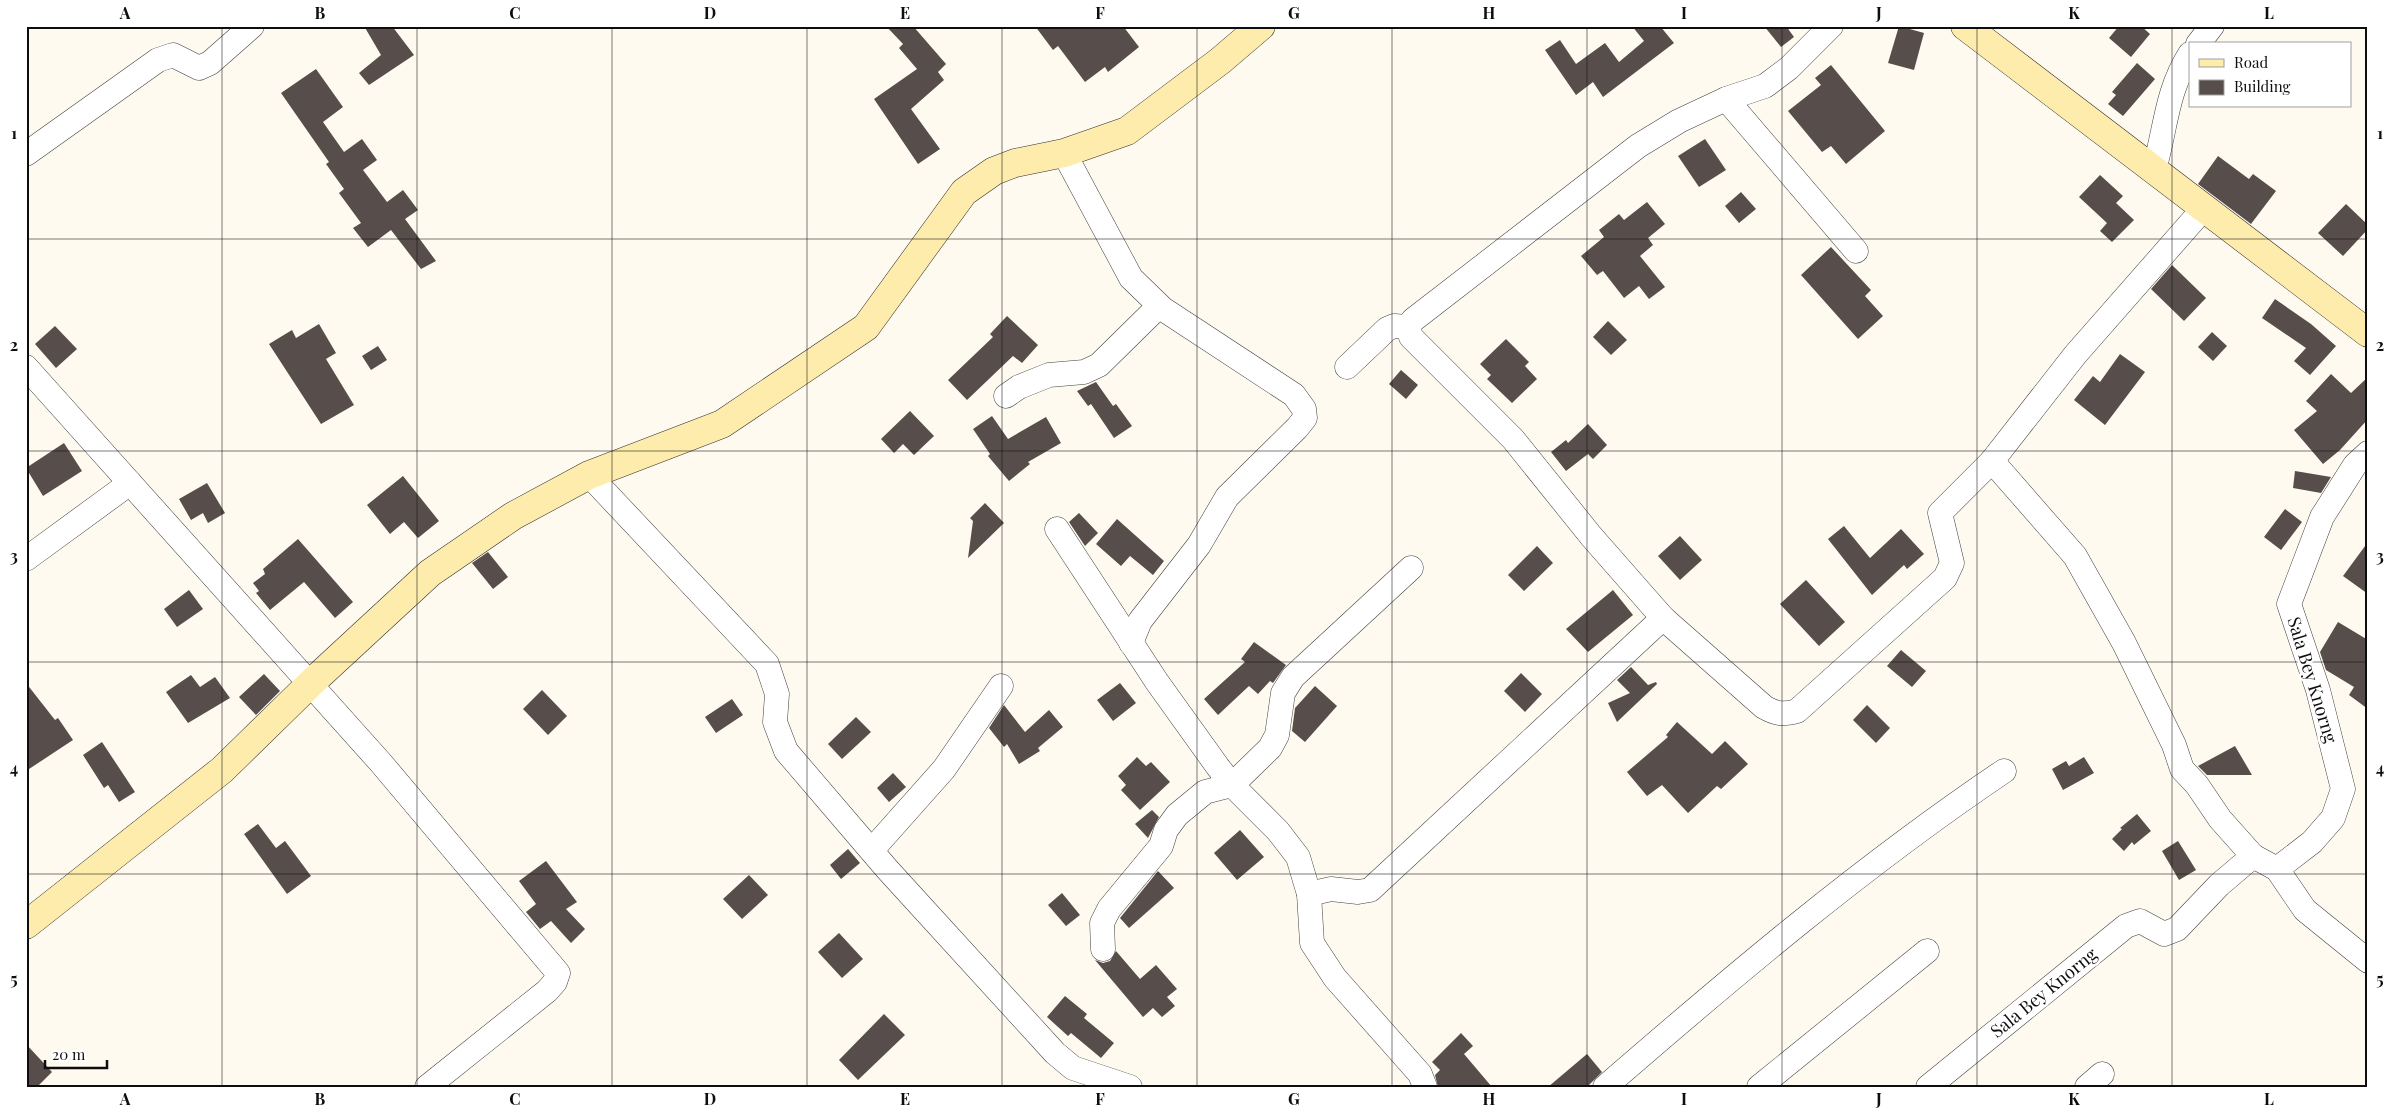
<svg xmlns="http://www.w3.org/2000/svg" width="2394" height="1113" font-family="'Playfair Display',serif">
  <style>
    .building { fill: #574e4b }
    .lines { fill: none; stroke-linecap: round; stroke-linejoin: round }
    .street-casing { stroke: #414141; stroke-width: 25 }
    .secondary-casing { stroke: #303030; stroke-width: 29 }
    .street { stroke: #fff; stroke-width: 24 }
    .secondary { stroke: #fdecac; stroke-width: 28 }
    .grid { fill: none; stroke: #0e0e0e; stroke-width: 1; stroke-opacity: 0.55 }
    .labels { text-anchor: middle; stroke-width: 5; stroke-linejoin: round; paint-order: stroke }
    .street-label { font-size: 18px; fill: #0e0e0e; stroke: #fff }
    .neatline { fill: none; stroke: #0e0e0e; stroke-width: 2 }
    .grid-label { font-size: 16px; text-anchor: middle; font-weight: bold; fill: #0e0e0e }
  </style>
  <rect width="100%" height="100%" fill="#fffaf0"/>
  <g class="building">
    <path d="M 364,26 L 392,26 L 414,55 L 369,85 L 359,73 L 381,55 Z"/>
    <path d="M 886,26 L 913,26 L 946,64 L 938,72 L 944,80 L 911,109 L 940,149 L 918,164 L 874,99 L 917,69 L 899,48 L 903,44 Z"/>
    <path d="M 1035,26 L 1123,26 L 1139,47 L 1108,72 L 1105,67 L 1085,82 L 1058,46 L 1053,50 Z"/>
    <path d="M 1632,26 L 1660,26 L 1674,43 L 1603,97 L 1593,82 L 1576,95 L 1545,50 L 1560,40 L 1576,64 L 1605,43 L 1619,62 L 1644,41 Z"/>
    <path d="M 1764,26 L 1786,26 L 1794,37 L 1781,47 Z"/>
    <path d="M 1899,26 L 1924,33 L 1914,70 L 1888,63 Z"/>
    <path d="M 2119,26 L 2141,26 L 2150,34 L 2131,57 L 2109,38 Z"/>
    <path d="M 2137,63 L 2155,79 L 2123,116 L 2108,104 L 2116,95 L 2112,92 Z"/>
    <path d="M 1831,65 L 1885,131 L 1846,164 L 1831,146 L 1822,152 L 1788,111 L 1821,85 L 1815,78 Z"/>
    <path d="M 316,69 L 343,107 L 323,122 L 344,152 L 362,139 L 377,160 L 363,170 L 387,202 L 403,190 L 418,210 L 405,219 L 436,261 L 421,269 L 391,230 L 368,247 L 353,228 L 361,223 L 339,193 L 344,189 L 326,164 L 329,162 L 281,93 Z"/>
    <path d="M 1705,139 L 1726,170 L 1699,187 L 1678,156 Z"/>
    <path d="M 2218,156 L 2249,179 L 2253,174 L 2276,191 L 2251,224 L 2198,184 Z"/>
    <path d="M 2100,175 L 2123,196 L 2116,203 L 2134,220 L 2112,242 L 2100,231 L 2107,223 L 2079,197 Z"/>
    <path d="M 1741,192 L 1756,209 L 1739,223 L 1725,206 Z"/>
    <path d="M 1647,202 L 1665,224 L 1648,238 L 1653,245 L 1640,256 L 1665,287 L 1649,299 L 1639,286 L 1624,298 L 1603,271 L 1597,275 L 1581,256 L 1604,237 L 1599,230 L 1619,214 L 1624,220 Z"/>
    <path d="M 2346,204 L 2368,225 L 2368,229 L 2343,256 L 2318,233 Z"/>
    <path d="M 1831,247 L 1871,290 L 1865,296 L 1883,316 L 1858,339 L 1801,275 Z"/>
    <path d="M 2172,265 L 2206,298 L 2184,321 L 2151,289 Z"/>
    <path d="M 2275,299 L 2311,324 L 2336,346 L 2310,375 L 2294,361 L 2306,348 L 2262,318 Z"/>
    <path d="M 1007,316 L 1038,345 L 1022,363 L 1013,356 L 967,400 L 948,380 L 993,337 L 990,334 Z"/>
    <path d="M 1608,321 L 1627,340 L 1611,355 L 1593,337 Z"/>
    <path d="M 319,324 L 336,353 L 326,359 L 354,405 L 321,424 L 269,344 L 292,330 L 296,338 Z"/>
    <path d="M 55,326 L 77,349 L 56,368 L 35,344 Z"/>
    <path d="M 2212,332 L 2227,346 L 2213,361 L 2198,347 Z"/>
    <path d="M 1506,339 L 1529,362 L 1525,366 L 1537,379 L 1512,403 L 1487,379 L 1491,375 L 1480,364 Z"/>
    <path d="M 378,346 L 387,360 L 371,370 L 362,356 Z"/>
    <path d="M 2120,354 L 2145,372 L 2105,425 L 2074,400 L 2093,376 L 2100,382 Z"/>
    <path d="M 1401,370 L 1418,385 L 1406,399 L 1389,384 Z"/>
    <path d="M 2331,374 L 2351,393 L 2368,377 L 2368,419 L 2340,450 L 2323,464 L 2294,430 L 2317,411 L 2306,401 Z"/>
    <path d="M 1096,382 L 1113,406 L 1116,404 L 1132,426 L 1114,438 L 1091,404 L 1088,406 L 1077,391 Z"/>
    <path d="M 910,411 L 934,436 L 914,455 L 903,444 L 894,453 L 881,439 Z"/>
    <path d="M 992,416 L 1008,439 L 1046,417 L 1061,443 L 1028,462 L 1030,464 L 1009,481 L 988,456 L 990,454 L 973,429 Z"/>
    <path d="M 1588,424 L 1607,445 L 1593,459 L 1588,454 L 1566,471 L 1551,452 L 1566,440 L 1568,443 Z"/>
    <path d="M 64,443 L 82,471 L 43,496 L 26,468 Z"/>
    <path d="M 2295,471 L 2331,477 L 2321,493 L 2293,488 Z"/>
    <path d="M 403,476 L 439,521 L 418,538 L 404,522 L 390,534 L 367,505 Z"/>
    <path d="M 207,483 L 225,513 L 208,523 L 203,513 L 191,520 L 179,499 Z"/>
    <path d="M 985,503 L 1004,523 L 968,558 L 973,521 L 970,518 Z"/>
    <path d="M 2285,509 L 2302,522 L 2281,550 L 2264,537 Z"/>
    <path d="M 1079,513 L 1098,533 L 1085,546 L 1069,522 Z"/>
    <path d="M 1117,519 L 1164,561 L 1153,575 L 1130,556 L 1121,566 L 1096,544 Z"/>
    <path d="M 1844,526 L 1870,558 L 1901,529 L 1924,554 L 1907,569 L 1904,565 L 1872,595 L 1828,539 Z"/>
    <path d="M 1680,536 L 1702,560 L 1680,580 L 1658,556 Z"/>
    <path d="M 298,539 L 353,602 L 335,618 L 304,582 L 270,610 L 256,593 L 259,591 L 253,583 L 265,574 L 263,569 Z"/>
    <path d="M 2368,542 L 2368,594 L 2343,576 Z"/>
    <path d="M 1537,546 L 1553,563 L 1524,591 L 1508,575 Z"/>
    <path d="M 488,552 L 508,577 L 493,589 L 472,563 Z"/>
    <path d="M 1806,580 L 1845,622 L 1819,646 L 1780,604 Z"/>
    <path d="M 189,590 L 203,609 L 177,627 L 164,609 Z"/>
    <path d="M 1613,590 L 1633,615 L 1588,652 L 1566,629 Z"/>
    <path d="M 2338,622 L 2368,640 L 2368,709 L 2349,695 L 2354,687 L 2326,670 L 2320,652 Z"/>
    <path d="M 1254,642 L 1286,665 L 1273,683 L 1270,681 L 1258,694 L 1249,686 L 1218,715 L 1204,699 L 1245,662 L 1241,659 Z"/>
    <path d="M 1901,650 L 1926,671 L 1912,687 L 1887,666 Z"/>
    <path d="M 1631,667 L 1648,685 L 1656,682 L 1657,684 L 1617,722 L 1608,703 L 1630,693 L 1617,680 Z"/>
    <path d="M 1521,673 L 1542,694 L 1525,712 L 1504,691 Z"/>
    <path d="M 264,674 L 280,691 L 256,715 L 239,697 Z"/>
    <path d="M 191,675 L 200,687 L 215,677 L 230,698 L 188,723 L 166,692 Z"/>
    <path d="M 26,683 L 55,720 L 58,718 L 73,740 L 26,771 Z"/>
    <path d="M 1120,683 L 1136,703 L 1113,721 L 1097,700 Z"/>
    <path d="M 1315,686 L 1337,706 L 1305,742 L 1292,731 L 1295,708 Z"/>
    <path d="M 542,690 L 567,716 L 548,735 L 523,709 Z"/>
    <path d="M 732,699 L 743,715 L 716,733 L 705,717 Z"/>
    <path d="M 1004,705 L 1025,732 L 1049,710 L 1063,727 L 1038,748 L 1040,751 L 1019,764 L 1007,744 L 1004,747 L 989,728 Z"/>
    <path d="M 1867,705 L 1890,728 L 1876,743 L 1853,720 Z"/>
    <path d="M 856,717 L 871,732 L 842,759 L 828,744 Z"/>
    <path d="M 1677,722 L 1712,754 L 1725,741 L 1748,764 L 1721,789 L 1717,786 L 1688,813 L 1662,785 L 1647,796 L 1627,772 L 1668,737 L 1666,735 Z"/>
    <path d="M 102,742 L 135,792 L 119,802 L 108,785 L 104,788 L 83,755 Z"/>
    <path d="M 2235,746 L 2252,775 L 2207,775 L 2198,766 Z"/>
    <path d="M 1137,757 L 1146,766 L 1151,762 L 1170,782 L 1140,810 L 1121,790 L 1126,785 L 1118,776 Z"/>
    <path d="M 2084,757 L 2094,773 L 2063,790 L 2052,769 L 2066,761 L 2069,766 Z"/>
    <path d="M 893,773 L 906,787 L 889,802 L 877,788 Z"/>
    <path d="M 1152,810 L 1159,817 L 1148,838 L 1135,824 Z"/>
    <path d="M 2137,814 L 2151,831 L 2134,845 L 2132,842 L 2124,851 L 2112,839 L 2122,829 L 2120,828 Z"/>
    <path d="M 258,824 L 276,848 L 285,841 L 311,876 L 287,894 L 244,834 Z"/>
    <path d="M 1240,830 L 1264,857 L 1237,880 L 1214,853 Z"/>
    <path d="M 2178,841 L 2196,870 L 2179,880 L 2162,851 Z"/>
    <path d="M 848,849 L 860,863 L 841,879 L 830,865 Z"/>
    <path d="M 546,861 L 577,902 L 566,909 L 585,929 L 571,943 L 551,921 L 540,929 L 526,912 L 536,904 L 519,881 Z"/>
    <path d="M 1158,871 L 1174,888 L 1129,928 L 1120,918 Z"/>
    <path d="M 749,875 L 768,895 L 742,919 L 723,899 Z"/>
    <path d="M 1062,893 L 1080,915 L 1066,926 L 1048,905 Z"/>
    <path d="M 839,933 L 863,959 L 842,978 L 818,952 Z"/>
    <path d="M 1116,951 L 1140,979 L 1156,965 L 1177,989 L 1167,997 L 1175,1006 L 1162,1017 L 1153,1008 L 1143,1017 L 1095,960 L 1103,963 L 1110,961 Z"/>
    <path d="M 1065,996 L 1087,1014 L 1084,1018 L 1114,1043 L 1101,1058 L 1071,1033 L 1068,1036 L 1047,1017 Z"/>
    <path d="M 884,1014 L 905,1035 L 858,1080 L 839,1060 Z"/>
    <path d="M 1461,1033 L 1473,1046 L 1464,1054 L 1492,1087 L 1438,1087 L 1435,1075 L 1440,1070 L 1432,1062 Z"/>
    <path d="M 26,1044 L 52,1072 L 37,1087 L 26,1087 Z"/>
    <path d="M 1587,1054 L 1602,1072 L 1587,1087 L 1548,1087 Z"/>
  </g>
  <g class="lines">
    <g class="street-casing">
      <g id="street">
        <path d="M 1831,26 L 1789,68 L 1765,86 L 1726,99 L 1679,121 L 1638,146 L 1413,320 L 1408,327 L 1411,337 L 1513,439 L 1591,536 L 1663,618 L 1764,707 C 1776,714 1783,715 1797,711 L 1945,578 L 1952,563 L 1940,513 L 1992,461 L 2075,355 L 2204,208"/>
        <path d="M 2198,44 L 2212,26"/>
        <path d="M 1726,99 L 1856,251"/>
        <path d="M 1064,153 L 1131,278 L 1163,309 L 1294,395 L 1304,409 L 1305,418 L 1297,428 L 1227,497 L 1199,545 L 1140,621 L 1131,643"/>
        <path d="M 26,154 L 158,60 L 173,55 L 199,68 L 210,63 L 252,26"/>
        <path d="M 2154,170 C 2166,128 2166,92 2190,54"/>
        <path d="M 26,367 L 381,763 L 558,973 L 555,982 L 547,991 L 427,1087"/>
        <path d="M 1347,367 L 1387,329 L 1394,326 L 1408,327"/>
        <path d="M 1006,396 L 1019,387 L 1049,375 L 1084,372 L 1099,365 L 1159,306"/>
        <path d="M 1992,461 L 2075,556 L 2124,643 L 2174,745 L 2182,769 L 2197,785 L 2220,819 L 2253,856 L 2277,869 L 2305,910 L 2368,961"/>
        <path d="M 589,475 L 767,664 L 777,694 L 775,722 L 786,751 L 887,869 L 1055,1053 L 1073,1068 L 1130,1087"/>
        <path d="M 1057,529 L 1157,682 L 1218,767 L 1232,785 L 1278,831 L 1298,857 L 1309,894 L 1312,943 L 1335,978 L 1420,1074 L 1425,1087"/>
        <path d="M 26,559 L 130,483"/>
        <path d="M 872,850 L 944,769 L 1001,686"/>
        <path d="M 2277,869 L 2312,842 L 2333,818 L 2343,789 L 2318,690 L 2289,604 L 2322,517 L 2355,465 L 2368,453"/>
        <path d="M 1309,894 L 1331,889 L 1358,892 L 1370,890 L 1663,618"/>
        <path d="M 1103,949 L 1102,923 L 1109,909 L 1161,846 L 1166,830 L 1177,815 L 1205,792 L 1232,785 L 1270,748 L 1277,735 L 1283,693 L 1293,677 L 1411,568"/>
        <path d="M 1605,1087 C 1733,976 1863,866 2004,771"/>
        <path d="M 1759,1087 L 1927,951"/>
        <path d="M 1928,1087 L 2126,926 L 2140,921 L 2164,934 L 2177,929 L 2219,885 L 2253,856"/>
        <path d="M 2087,1087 L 2102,1074"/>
      </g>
    </g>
    <g class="secondary-casing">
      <g id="secondary">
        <path d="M 1965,26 L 2368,333"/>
        <path d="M 26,925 L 222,770 L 311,683 L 430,573 L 513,516 L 589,475 L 722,424 L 866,327 L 964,192 L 994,171 L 1015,163 L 1064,153 L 1127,131 L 1220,61 L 1261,26"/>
      </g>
    </g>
    <use href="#street" class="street"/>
    <use href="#secondary" class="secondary"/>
  </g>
  <path class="grid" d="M 222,26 L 222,1087M 417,26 L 417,1087M 612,26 L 612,1087M 807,26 L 807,1087M 1002,26 L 1002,1087M 1197,26 L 1197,1087M 1392,26 L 1392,1087M 1587,26 L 1587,1087M 1782,26 L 1782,1087M 1977,26 L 1977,1087M 2172,26 L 2172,1087M 26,239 L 2368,239M 26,451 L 2368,451M 26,662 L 2368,662M 26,874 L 2368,874"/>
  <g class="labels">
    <g class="street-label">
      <text transform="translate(2312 680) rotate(73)" y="6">Sala Bey Knorng</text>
      <text transform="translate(2044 993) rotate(-39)" y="6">Sala Bey Knorng</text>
    </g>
  </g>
  <rect width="2394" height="1113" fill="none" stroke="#ffffff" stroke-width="55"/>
  <rect x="2189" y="42" width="162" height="65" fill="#ffffff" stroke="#9f9f9f"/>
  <rect x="2199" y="59" width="25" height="8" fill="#fdecac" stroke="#9f9f9f"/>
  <text x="2234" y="68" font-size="15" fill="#0e0e0e">Road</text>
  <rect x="2199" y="80" width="25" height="15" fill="#574e4b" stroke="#9f9f9f"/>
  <text x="2234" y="92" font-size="15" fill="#0e0e0e">Building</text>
  <path d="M45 1060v8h62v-8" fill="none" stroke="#0e0e0e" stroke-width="2.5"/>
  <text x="52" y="1060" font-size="15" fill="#0e0e0e" stroke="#ffffff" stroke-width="4" paint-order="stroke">20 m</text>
  <rect x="28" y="28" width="2338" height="1058" class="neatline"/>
  <g class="grid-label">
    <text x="125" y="19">A</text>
    <text x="320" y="19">B</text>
    <text x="515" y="19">C</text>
    <text x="710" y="19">D</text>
    <text x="905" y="19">E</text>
    <text x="1100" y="19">F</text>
    <text x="1294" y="19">G</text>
    <text x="1489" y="19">H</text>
    <text x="1684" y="19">I</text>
    <text x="1879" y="19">J</text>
    <text x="2074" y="19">K</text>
    <text x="2269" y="19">L</text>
    <text x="14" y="139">1</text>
    <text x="2380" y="139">1</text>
    <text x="14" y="351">2</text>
    <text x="2380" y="351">2</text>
    <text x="14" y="562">3</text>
    <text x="2380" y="562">3</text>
    <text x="14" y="774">4</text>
    <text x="2380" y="774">4</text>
    <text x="14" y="985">5</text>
    <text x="2380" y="985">5</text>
    <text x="125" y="1105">A</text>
    <text x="320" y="1105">B</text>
    <text x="515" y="1105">C</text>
    <text x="710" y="1105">D</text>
    <text x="905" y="1105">E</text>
    <text x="1100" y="1105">F</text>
    <text x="1294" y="1105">G</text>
    <text x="1489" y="1105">H</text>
    <text x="1684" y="1105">I</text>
    <text x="1879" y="1105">J</text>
    <text x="2074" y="1105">K</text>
    <text x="2269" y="1105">L</text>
  </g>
</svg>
